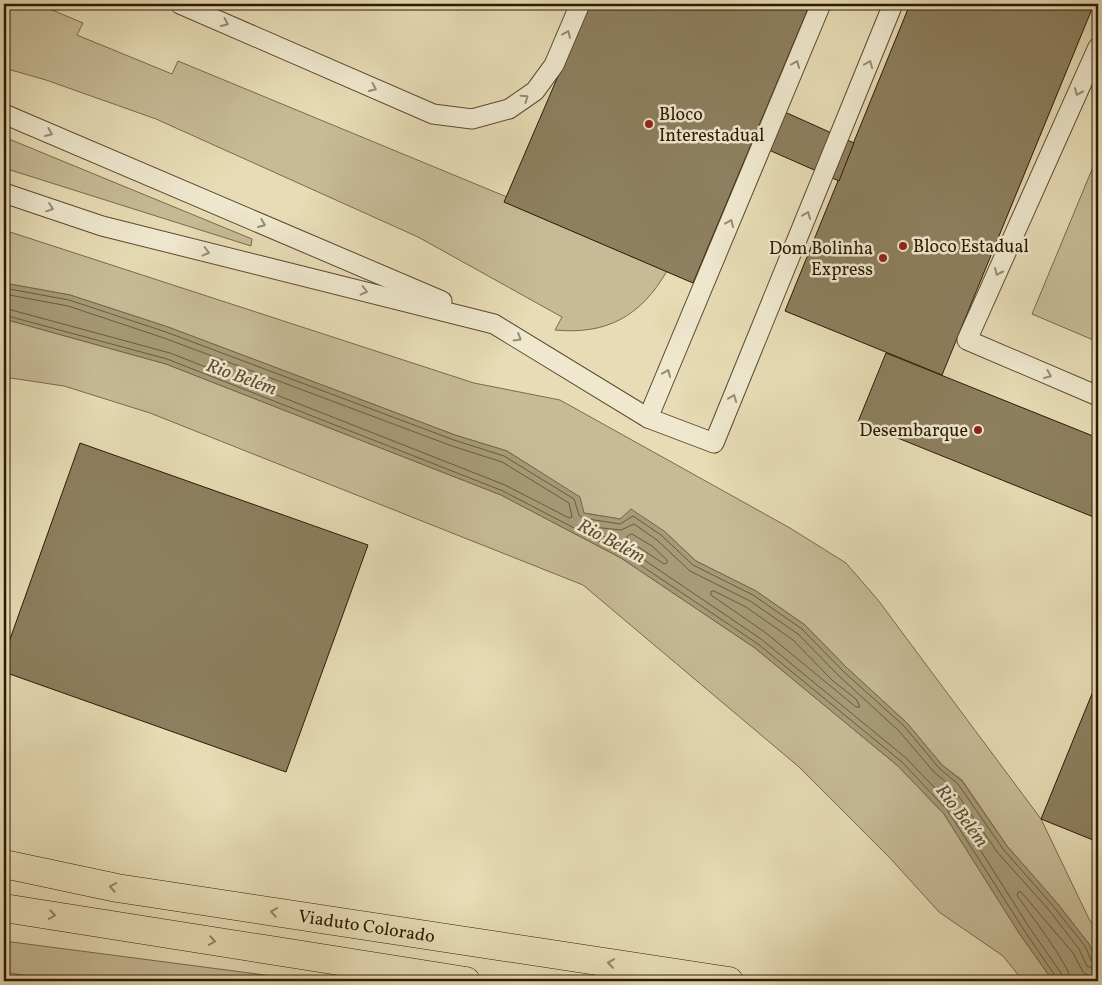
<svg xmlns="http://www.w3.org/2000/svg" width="1102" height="985" font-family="Vollkorn,serif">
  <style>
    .green { fill: #c7bb97; stroke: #7a6a4c }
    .water { fill: #a79a78; stroke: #766749 }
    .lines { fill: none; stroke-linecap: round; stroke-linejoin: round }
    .shore { stroke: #6a5a3d; stroke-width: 1 }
    .building { fill: #8d7f5f; stroke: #2c1a02 }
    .lane-casing { stroke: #5b4a2f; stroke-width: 21 }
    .primary-casing { stroke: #2c1a02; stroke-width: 29 }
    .lane { stroke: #efe8cf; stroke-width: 19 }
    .primary { stroke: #e7dcb5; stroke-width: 28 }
    .oneway { stroke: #978b73 }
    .oneway2 { stroke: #938564 }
    .poi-dot { fill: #8f2418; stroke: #efe8cf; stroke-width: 2 }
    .labels { text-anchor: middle; stroke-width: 5; stroke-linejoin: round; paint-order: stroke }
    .poi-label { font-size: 18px; fill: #2c1a02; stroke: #efe8cf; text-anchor: start }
    .street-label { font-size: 18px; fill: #2c1a02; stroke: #efe8cf }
    .water-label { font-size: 19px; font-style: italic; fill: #5d4d31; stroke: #efe8cf }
  </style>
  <rect width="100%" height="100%" fill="#e7dcb5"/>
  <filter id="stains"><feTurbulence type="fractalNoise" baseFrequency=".004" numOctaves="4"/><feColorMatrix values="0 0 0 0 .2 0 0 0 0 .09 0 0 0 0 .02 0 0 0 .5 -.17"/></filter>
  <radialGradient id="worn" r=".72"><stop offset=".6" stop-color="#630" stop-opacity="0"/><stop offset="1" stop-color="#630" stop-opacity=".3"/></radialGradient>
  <g class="green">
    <path d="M 4,4 L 38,4 L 83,23 L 77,35 L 172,74 L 178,61 L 507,197 L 505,202 L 667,271 C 641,316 607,335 555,330 L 562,317 L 418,237 L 156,119 L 46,80 L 4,68 Z"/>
    <path d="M 440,4 L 471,4 L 457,10 Z"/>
    <path d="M 4,137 L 252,239 L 251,246 L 4,168 Z"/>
    <path d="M 1098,155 L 1098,342 L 1032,314 Z"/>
    <path d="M 4,230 L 474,383 L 560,400 L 790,528 L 846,563 L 878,600 L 1041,819 L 1089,919 L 1098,932 L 1098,964 L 1089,944 L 1057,903 L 1007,846 L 962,780 L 942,765 L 907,723 L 846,667 L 805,625 L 756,591 L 696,561 L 664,531 L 620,519 L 583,513 L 579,497 L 507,451 L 455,435 L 168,327 L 70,295 L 4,283 Z"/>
    <path d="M 4,319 L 166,364 L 501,495 L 621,558 L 755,648 L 898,766 L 944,814 L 1019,933 L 1053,981 L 1023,981 L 1003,956 L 939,912 L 889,857 L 799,767 L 583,585 L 150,413 L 64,386 L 4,377 Z"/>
    <path d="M 4,941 L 311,981 L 60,981 L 4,972 Z"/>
  </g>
  <path class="water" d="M 4,283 L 70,295 L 168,327 L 455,435 L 507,451 L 580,497 L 584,513 L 620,519 L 631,509 L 664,531 L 696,561 L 756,591 L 805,625 L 846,667 L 907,723 L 942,765 L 962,781 L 1007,846 L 1057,903 L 1089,944 L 1098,964 L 1098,981 L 1053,981 L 1019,933 L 944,814 L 898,766 L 755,648 L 621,558 L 501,495 L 166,364 L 4,319 Z"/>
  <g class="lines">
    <g class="shore">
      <path d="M 4,288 L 69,300 L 166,332 L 454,440 L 504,456 L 574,499 L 579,515 L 582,518 L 620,524 L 633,516 L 661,535 L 693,565 L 753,595 L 802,629 L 843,671 L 904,726 L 939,768 L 958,784 L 1003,849 L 1053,906 L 1085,946 L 1092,962 L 1098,964"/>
      <path d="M 4,294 L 68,306 L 164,338 L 452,446 L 502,462 L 569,503 L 572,517 L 569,518 L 505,485 L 170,353 L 4,308"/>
      <path d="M 4,315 L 167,359 L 503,491 L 624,554 L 758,644 L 902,762 L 948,811 L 1024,930 L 1056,977 L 1057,981"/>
      <path d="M 632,534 L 652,546 L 667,560 L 667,563 L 664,564 L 628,540 L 627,537 Z"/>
      <path d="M 714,591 L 746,607 L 793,640 L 833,681 L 856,699 L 860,707 L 856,707 L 766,633 L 711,595 L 711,592 Z"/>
      <path d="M 1063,981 L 1061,973 L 1029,927 L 953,807 L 906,758 L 761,639 L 628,549 L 594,531 L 593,527 L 621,530 L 634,524 L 657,540 L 690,571 L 750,601 L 798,634 L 839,676 L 899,731 L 934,772 L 953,788 L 998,853 L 1049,910 L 1079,949 L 1087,966 L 1098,970"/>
      <path d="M 1071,981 C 1070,965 1028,912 1017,895 L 1018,892 L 1021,892 L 1073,953 L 1083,972 L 1089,976 L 1098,978"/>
    </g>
  </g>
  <g class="building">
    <path d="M 589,4 L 810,4 L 693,283 L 504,202 Z"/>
    <path d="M 910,4 L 1094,4 L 942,375 L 785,311 Z"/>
    <path d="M 769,105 L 854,143 L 839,181 L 753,143 Z"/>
    <path d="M 886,353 L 1098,438 L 1098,512 L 1096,518 L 858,422 Z"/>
    <path d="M 80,443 L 368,545 L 286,772 L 4,672 L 4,656 Z"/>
    <path d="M 1098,679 L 1098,842 L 1041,819 Z"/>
  </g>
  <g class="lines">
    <g class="lane-casing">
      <g id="lane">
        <path d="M 180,4 L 433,114 L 472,119 L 509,109 L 535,91 L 554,65 L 580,4"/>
        <path d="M 1098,47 L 967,340 L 1098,396"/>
        <path d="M 4,114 L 442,301"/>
        <path d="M 4,193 L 102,226 L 494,324 L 648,418 L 714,443 L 893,4"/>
        <path d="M 648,418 L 821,4"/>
      </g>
    </g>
    <g class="primary-casing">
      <g id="primary">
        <path id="s1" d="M 4,864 L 117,888 L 729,981"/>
        <path d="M 4,908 L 466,981"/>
      </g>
    </g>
    <use href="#lane" class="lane"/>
    <use href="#primary" class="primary"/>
  </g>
  <defs><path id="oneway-chevron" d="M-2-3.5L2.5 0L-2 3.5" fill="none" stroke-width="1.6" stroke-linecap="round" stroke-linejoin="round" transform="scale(1.25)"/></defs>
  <g class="oneway">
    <use href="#oneway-chevron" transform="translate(225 23) rotate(24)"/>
    <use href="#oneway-chevron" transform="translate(567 34) rotate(-67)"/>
    <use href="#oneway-chevron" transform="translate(796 64) rotate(-67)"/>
    <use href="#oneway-chevron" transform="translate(869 64) rotate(-68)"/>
    <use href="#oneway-chevron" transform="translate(373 88) rotate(24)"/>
    <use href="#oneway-chevron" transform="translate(1078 92) rotate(114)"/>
    <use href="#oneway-chevron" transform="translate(525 98) rotate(-35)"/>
    <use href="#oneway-chevron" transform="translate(49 133) rotate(23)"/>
    <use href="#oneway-chevron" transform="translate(50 208) rotate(19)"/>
    <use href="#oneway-chevron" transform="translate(807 215) rotate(-68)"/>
    <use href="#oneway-chevron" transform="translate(730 223) rotate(-67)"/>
    <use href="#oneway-chevron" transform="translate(262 224) rotate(23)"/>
    <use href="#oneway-chevron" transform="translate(206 252) rotate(14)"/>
    <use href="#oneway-chevron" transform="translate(998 272) rotate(114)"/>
    <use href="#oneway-chevron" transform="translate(364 291) rotate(14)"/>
    <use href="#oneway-chevron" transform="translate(518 338) rotate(31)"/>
    <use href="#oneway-chevron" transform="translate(667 373) rotate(-67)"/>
    <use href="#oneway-chevron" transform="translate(1048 375) rotate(23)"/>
    <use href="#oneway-chevron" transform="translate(733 398) rotate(-68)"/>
  </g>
  <g class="oneway2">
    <use href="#oneway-chevron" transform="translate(113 887) rotate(-170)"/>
    <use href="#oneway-chevron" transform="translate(274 912) rotate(-171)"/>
    <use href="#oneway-chevron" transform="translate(52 915) rotate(9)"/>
    <use href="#oneway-chevron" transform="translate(212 941) rotate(9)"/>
    <use href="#oneway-chevron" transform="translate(611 963) rotate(-171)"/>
  </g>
  <g class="poi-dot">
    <circle cx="649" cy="124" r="5"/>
    <circle cx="903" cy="246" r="5"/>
    <circle cx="883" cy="258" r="5"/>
    <circle cx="978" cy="430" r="5"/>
  </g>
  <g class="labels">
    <g class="poi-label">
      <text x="659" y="120">Bloco<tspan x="659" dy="21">Interestadual</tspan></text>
      <text x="913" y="252">Bloco Estadual</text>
      <text x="873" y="254" text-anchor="end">Dom Bolinha<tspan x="873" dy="21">Express</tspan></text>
      <text x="968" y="436" text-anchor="end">Desembarque</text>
    </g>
    <g class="street-label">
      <text dy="6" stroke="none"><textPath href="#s1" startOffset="368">Viaduto Colorado</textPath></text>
    </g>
    <g class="water-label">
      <text transform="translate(242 376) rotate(20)" y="7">Rio Belém</text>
      <text transform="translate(612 540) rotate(28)" y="7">Rio Belém</text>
      <text transform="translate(963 815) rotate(53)" y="7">Rio Belém</text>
    </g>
  </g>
  <rect width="1102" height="985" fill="none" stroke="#e7dcb5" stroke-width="20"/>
  <rect x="5" y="5" width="1092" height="975" fill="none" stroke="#2c1a02" stroke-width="2.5"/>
  <rect x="10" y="10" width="1082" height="965" fill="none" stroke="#2c1a02"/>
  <rect width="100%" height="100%" filter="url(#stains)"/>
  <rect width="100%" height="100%" fill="url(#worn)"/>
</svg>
